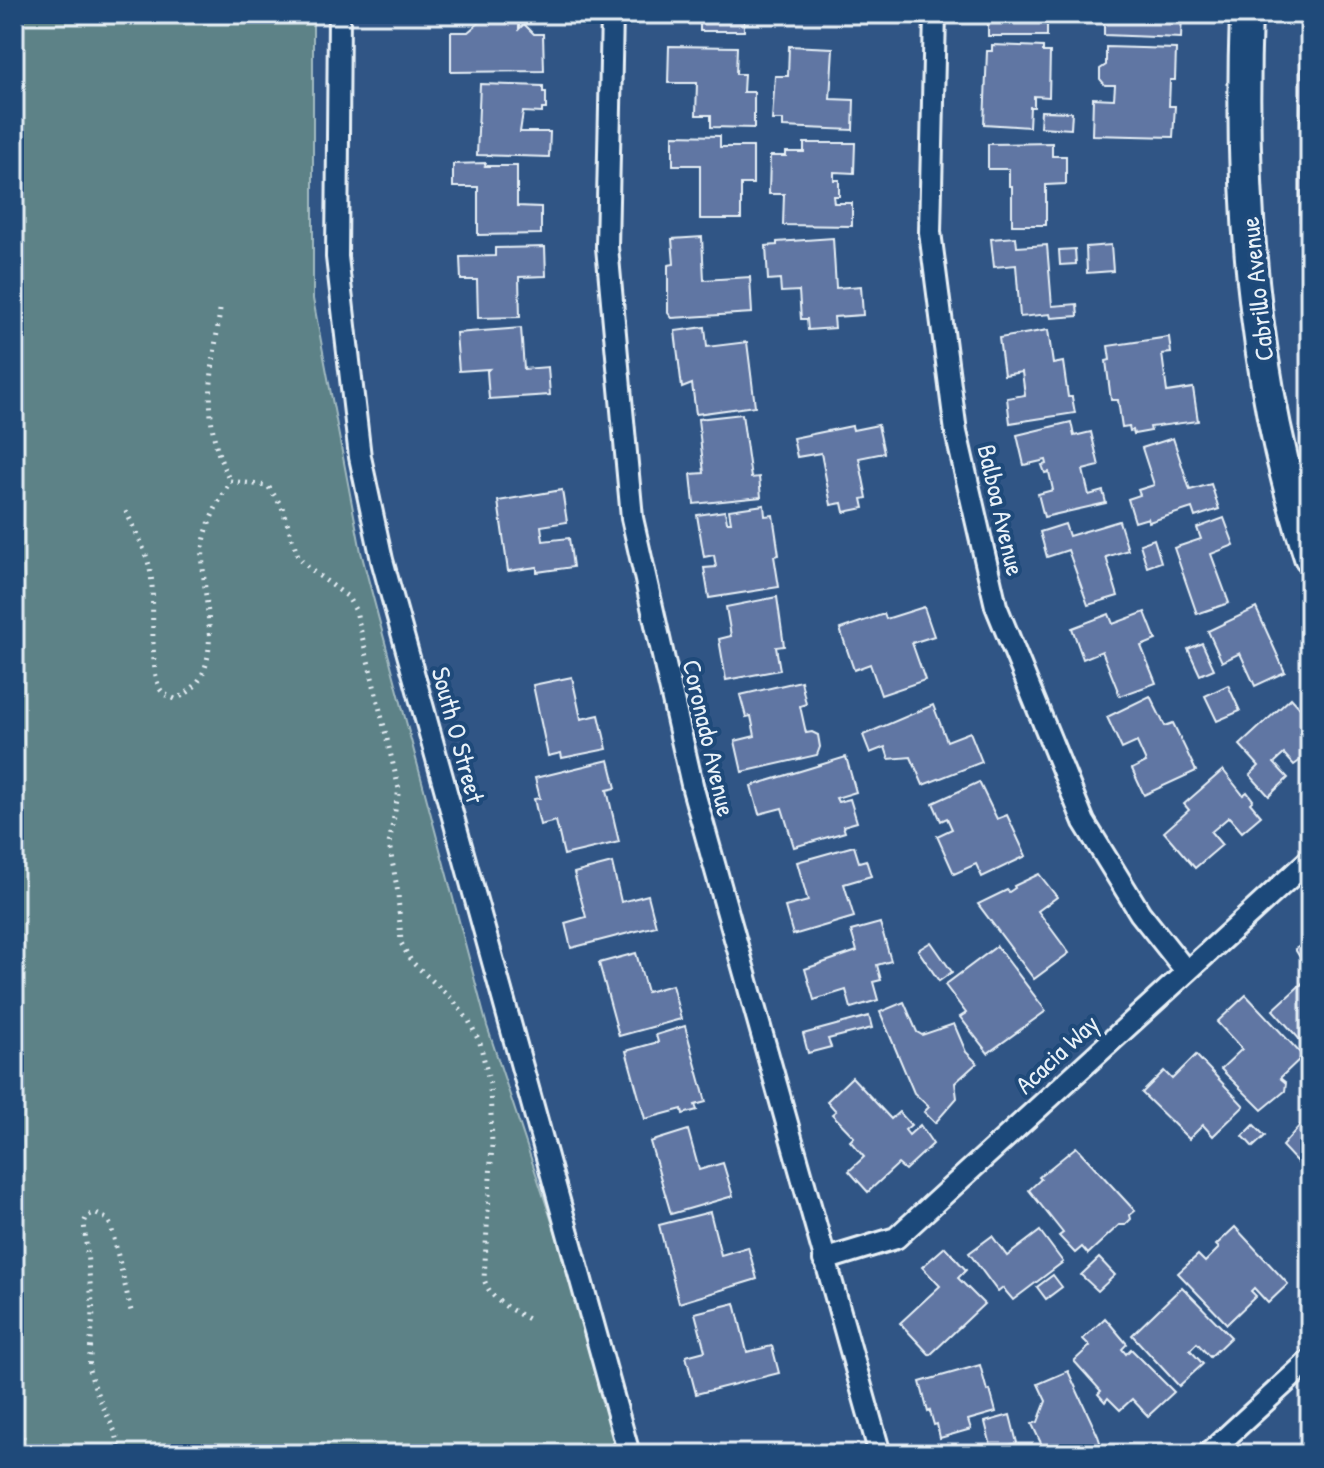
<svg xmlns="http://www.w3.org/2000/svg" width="1324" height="1468" font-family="'Patrick Hand',sans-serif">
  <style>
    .green { fill: #5d8287; stroke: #a2bac0; stroke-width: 2 }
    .building { fill: #6076a3; stroke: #e8f1f8; stroke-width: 2 }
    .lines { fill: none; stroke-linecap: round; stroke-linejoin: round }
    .street-casing { stroke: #e8f1f8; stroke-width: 26 }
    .secondary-casing { stroke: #e8f1f8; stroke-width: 36 }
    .path { stroke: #e8f1f8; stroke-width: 5; stroke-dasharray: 2 6; stroke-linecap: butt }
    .street { stroke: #1f4a7a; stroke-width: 20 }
    .secondary { stroke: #1f4a7a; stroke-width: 30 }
    .labels { text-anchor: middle; stroke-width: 8; stroke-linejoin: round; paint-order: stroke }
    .street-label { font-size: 26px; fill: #e8f1f8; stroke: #1f4a7a }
  </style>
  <rect width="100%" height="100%" fill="#305585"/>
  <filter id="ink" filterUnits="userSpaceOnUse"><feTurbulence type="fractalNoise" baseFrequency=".0125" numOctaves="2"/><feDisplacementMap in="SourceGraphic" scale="16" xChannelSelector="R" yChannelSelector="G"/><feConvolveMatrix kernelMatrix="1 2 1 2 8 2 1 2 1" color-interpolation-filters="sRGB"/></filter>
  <g filter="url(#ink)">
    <path class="green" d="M 14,14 L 313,14 L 313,299 L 361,552 L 487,1026 L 580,1306 L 617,1454 L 14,1454 Z"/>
    <g class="building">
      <path d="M 481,14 L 525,14 L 525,17 L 519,19 L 519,29 L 524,24 L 534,34 L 543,34 L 544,71 L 451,72 L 451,32 L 468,32 L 481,21 Z"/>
      <rect x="700" y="14" width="44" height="17"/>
      <rect x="988" y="14" width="59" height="22"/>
      <path d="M 1099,14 L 1182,14 L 1181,38 L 1104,35 L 1104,19 L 1099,19 Z"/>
      <path d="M 992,45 L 1043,47 L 1043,52 L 1050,52 L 1049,97 L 1034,96 L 1034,107 L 1030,107 L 1029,127 L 984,124 L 987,51 L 992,51 Z"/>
      <path d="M 669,46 L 737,47 L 736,74 L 744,74 L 743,92 L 754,92 L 754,128 L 711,127 L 711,115 L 696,115 L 697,83 L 668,83 Z"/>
      <path d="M 789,46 L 833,48 L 830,99 L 854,100 L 853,130 L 783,127 L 783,120 L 772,120 L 775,76 L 788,76 Z"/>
      <path d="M 1106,47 L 1176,49 L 1175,80 L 1170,80 L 1169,106 L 1175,106 L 1173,137 L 1092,135 L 1093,98 L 1114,99 L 1115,85 L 1105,85 L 1100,79 L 1100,69 L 1106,65 Z"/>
      <path d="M 1301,54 L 1310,54 L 1310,125 L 1300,125 Z"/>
      <path d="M 480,84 L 543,86 L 543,92 L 546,92 L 546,109 L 542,109 L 542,113 L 523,112 L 520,132 L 550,132 L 549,157 L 477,155 Z"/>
      <path d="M 1041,111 L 1072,112 L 1071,129 L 1040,127 Z"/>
      <path d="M 673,135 L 720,136 L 720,147 L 753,147 L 753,184 L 741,184 L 741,219 L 700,219 L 700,165 L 673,165 Z"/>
      <path d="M 804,143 L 855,143 L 854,173 L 834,172 L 834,180 L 839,180 L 839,196 L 833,196 L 834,203 L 852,203 L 852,226 L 783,225 L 784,194 L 769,194 L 770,156 L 786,156 L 786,152 L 804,152 Z"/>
      <path d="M 1052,143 L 1052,156 L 1066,156 L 1066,184 L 1046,185 L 1046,225 L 1012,225 L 1012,186 L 1009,186 L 1009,169 L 988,169 L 988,144 Z"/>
      <path d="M 1301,148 L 1310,148 L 1310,221 L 1300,221 Z"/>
      <path d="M 486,163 L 485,166 L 517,166 L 517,206 L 541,207 L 541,234 L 478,235 L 478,187 L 453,187 L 453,164 Z"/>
      <path d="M 702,237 L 704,280 L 750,277 L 752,313 L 672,318 L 668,313 L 668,265 L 674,264 L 672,239 Z"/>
      <path d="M 1016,237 L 1017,247 L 1047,245 L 1052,306 L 1077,304 L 1078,316 L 1051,318 L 1050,314 L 1020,317 L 1016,265 L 994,267 L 991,239 Z"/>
      <path d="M 833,238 L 836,288 L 861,286 L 863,315 L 834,317 L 835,328 L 808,330 L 807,319 L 801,319 L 799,291 L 781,292 L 780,279 L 768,280 L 766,246 L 777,245 L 777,242 Z"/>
      <path d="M 1111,245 L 1113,271 L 1087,273 L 1086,247 Z"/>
      <path d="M 545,247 L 546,276 L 519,277 L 520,317 L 478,318 L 477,280 L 461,280 L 460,257 L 495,256 L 495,248 Z"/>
      <path d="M 1303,247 L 1310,247 L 1310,280 L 1306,280 Z"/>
      <path d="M 1075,249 L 1076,264 L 1060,265 L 1059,250 Z"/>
      <path d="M 705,327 L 707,347 L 747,342 L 755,406 L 696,414 L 692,384 L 682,388 L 675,331 Z"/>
      <path d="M 521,328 L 524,369 L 548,367 L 550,395 L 489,399 L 487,371 L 489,369 L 459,371 L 456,333 Z"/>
      <path d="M 1048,330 L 1053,364 L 1063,362 L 1068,397 L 1072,397 L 1075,413 L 1010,423 L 1007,398 L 1025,395 L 1022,372 L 1004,375 L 999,338 Z"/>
      <path d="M 1169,337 L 1171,353 L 1162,354 L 1167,392 L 1193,388 L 1198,421 L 1150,427 L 1151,431 L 1134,434 L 1133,430 L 1130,431 L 1129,426 L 1122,427 L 1118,400 L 1111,400 L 1106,361 L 1110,360 L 1108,346 Z"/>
      <path d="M 742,414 L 751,478 L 759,477 L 761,497 L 694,504 L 691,474 L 704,473 L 698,419 Z"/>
      <path d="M 1071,422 L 1074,436 L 1091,432 L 1099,466 L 1083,470 L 1089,495 L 1103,491 L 1106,503 L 1044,517 L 1038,494 L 1053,490 L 1049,472 L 1045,473 L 1042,465 L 1047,464 L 1046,460 L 1024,465 L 1017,435 Z"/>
      <path d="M 878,425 L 884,453 L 859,458 L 867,498 L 862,499 L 864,508 L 844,512 L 842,503 L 831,505 L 821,453 L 797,457 L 793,438 L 852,426 L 853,430 Z"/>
      <path d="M 1173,438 L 1190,490 L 1211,484 L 1219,509 L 1195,517 L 1192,508 L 1149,522 L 1148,518 L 1135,522 L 1128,499 L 1140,495 L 1138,490 L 1154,485 L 1142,448 Z"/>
      <path d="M 562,490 L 567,522 L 541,526 L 543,541 L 569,538 L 573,567 L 537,572 L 537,567 L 508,571 L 498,501 Z"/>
      <path d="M 764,505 L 765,516 L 773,515 L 779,555 L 774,556 L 779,587 L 709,598 L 704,568 L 716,567 L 714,555 L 704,557 L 697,515 L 725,511 L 727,522 L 731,522 L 729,510 Z"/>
      <path d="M 1224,518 L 1234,545 L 1211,554 L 1229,603 L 1197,614 L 1174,548 L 1201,539 L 1197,528 Z"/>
      <path d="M 1119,521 L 1128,550 L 1106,557 L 1118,596 L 1088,605 L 1068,550 L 1047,557 L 1040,532 L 1065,524 L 1069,536 Z"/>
      <path d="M 1154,539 L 1161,562 L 1147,567 L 1140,544 Z"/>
      <path d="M 777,597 L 784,646 L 776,647 L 780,670 L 726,680 L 719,639 L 731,636 L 726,607 Z"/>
      <path d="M 924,607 L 934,636 L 912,643 L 925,680 L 881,695 L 870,664 L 854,670 L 840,629 L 884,614 L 886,619 Z"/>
      <path d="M 1256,608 L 1285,672 L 1255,686 L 1240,653 L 1222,662 L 1208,631 Z"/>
      <path d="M 1145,612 L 1156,640 L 1141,646 L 1156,683 L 1120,696 L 1102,651 L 1083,659 L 1072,628 L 1109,614 L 1113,624 Z"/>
      <path d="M 1202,643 L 1214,669 L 1200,675 L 1188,649 Z"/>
      <path d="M 572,677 L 581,719 L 599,715 L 607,749 L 562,758 L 561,753 L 548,756 L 533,685 Z"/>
      <path d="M 801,681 L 806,704 L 800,706 L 806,733 L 812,732 L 818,735 L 820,747 L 817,755 L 742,772 L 735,741 L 755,736 L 751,716 L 746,717 L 740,695 Z"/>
      <path d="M 1228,685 L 1240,711 L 1217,721 L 1205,696 Z"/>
      <path d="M 1150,696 L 1165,726 L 1173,723 L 1196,771 L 1144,795 L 1132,769 L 1146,762 L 1137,742 L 1122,749 L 1107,717 Z"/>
      <path d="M 1291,698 L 1310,719 L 1309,754 L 1294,765 L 1284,754 L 1274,763 L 1288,778 L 1269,796 L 1250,775 L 1259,766 L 1240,745 Z"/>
      <path d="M 933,705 L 947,741 L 970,732 L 982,762 L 923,785 L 911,757 L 889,759 L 885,747 L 870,753 L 863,735 Z"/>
      <path d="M 846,757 L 856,792 L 836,798 L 838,802 L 850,799 L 857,822 L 843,826 L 845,832 L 794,847 L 782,808 L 759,814 L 751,786 Z"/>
      <path d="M 609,760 L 616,788 L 607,790 L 619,842 L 564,855 L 556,821 L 540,825 L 534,799 L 540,798 L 535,778 Z"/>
      <path d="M 1223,770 L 1243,795 L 1247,792 L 1253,800 L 1250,803 L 1261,816 L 1242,832 L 1229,817 L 1211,832 L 1222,845 L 1195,868 L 1164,832 L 1189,810 L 1184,804 Z"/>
      <path d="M 979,782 L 997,819 L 1007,815 L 1026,856 L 982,877 L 976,864 L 954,874 L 937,836 L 952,829 L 947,818 L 941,821 L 933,803 Z"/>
      <path d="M 854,846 L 859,862 L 866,860 L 871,876 L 844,884 L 854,917 L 793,935 L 785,907 L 808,901 L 797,862 Z"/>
      <path d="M 612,863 L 621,902 L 648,895 L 656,926 L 571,948 L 565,923 L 586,917 L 574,873 Z"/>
      <path d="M 1039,874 L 1057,897 L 1038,911 L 1069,953 L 1034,979 L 978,904 L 1007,890 L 1009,892 L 1015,888 L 1014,886 Z"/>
      <path d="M 880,923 L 891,961 L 877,965 L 881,980 L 873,982 L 878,1000 L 851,1008 L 846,990 L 814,1000 L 805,969 L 857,951 L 851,931 Z"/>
      <path d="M 1310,940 L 1310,974 L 1295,949 Z"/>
      <path d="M 931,942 L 952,972 L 939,981 L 918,950 Z"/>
      <path d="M 997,946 L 1046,1011 L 988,1053 L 960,1017 L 966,1013 L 945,985 Z"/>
      <path d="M 636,953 L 647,992 L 672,985 L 681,1019 L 619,1036 L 599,963 Z"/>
      <path d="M 1310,976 L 1310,1034 L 1302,1042 L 1273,1010 Z"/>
      <path d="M 1246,995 L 1303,1056 L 1280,1078 L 1286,1083 L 1285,1091 L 1262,1110 L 1221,1069 L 1242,1049 L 1217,1022 Z"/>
      <path d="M 904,1002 L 917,1032 L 922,1035 L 954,1024 L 966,1052 L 977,1063 L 955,1083 L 957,1098 L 935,1123 L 924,1112 L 929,1107 L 914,1093 L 880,1012 Z"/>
      <path d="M 869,1016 L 872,1028 L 828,1039 L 831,1047 L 808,1053 L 803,1034 Z"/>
      <path d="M 685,1026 L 706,1102 L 695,1105 L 697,1110 L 683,1114 L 682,1109 L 645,1119 L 626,1051 L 658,1042 L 656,1035 Z"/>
      <path d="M 1196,1055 L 1244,1106 L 1213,1136 L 1203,1125 L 1189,1139 L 1142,1093 L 1164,1071 L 1172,1079 Z"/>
      <path d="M 852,1077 L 891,1119 L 899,1112 L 911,1125 L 905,1130 L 909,1135 L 920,1125 L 933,1144 L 905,1170 L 898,1164 L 868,1192 L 849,1171 L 864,1157 L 850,1141 L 854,1137 L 832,1114 L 836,1111 L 827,1101 Z"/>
      <path d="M 1301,1124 L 1303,1127 L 1307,1124 L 1310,1127 L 1310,1176 L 1282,1146 Z"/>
      <path d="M 1254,1125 L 1265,1136 L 1253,1147 L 1243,1136 Z"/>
      <path d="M 688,1130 L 699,1170 L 723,1163 L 733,1196 L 671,1214 L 650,1142 Z"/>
      <path d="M 1076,1147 L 1135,1211 L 1130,1215 L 1131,1219 L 1125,1225 L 1119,1225 L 1088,1254 L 1082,1247 L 1075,1253 L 1059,1236 L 1063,1233 L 1029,1190 L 1041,1179 L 1039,1177 Z"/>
      <path d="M 710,1212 L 721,1255 L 748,1247 L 757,1279 L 679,1303 L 659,1225 Z"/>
      <path d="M 1235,1227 L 1288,1284 L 1268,1303 L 1254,1288 L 1251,1291 L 1256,1296 L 1227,1324 L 1178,1273 L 1198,1255 L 1205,1262 L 1219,1248 L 1216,1245 Z"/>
      <path d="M 1040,1231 L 1063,1262 L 1013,1300 L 1003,1288 L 998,1292 L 969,1253 L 992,1236 L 1007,1256 Z"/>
      <path d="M 945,1247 L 966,1270 L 958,1278 L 984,1304 L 930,1355 L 900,1323 L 940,1286 L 922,1267 Z"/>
      <path d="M 1099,1258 L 1115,1275 L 1098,1291 L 1081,1275 Z"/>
      <path d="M 1053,1275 L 1062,1287 L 1046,1299 L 1037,1287 Z"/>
      <path d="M 1182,1287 L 1231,1337 L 1210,1357 L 1197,1343 L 1190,1350 L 1203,1364 L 1179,1386 L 1132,1335 Z"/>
      <path d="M 735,1303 L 747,1352 L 772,1346 L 779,1373 L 696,1394 L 686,1356 L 705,1351 L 695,1313 Z"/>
      <path d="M 1105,1318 L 1127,1344 L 1122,1349 L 1126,1354 L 1131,1349 L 1174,1392 L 1148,1416 L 1132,1399 L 1120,1410 L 1108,1398 L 1105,1402 L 1098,1394 L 1101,1391 L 1074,1361 L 1090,1346 L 1083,1339 Z"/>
      <path d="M 980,1365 L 987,1391 L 990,1390 L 996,1412 L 968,1420 L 971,1429 L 940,1438 L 937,1424 L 934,1425 L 930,1411 L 928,1412 L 920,1382 Z"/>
      <path d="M 1068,1371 L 1098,1436 L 1104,1454 L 1046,1454 L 1032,1424 L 1038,1422 L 1046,1401 L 1038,1384 Z"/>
      <path d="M 1010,1415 L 1017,1443 L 992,1450 L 985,1422 Z"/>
    </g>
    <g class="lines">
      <g class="street-casing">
        <g id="street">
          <path d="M 339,14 L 337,257 L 360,457 L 382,560 L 629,1454"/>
          <path d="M 612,14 L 607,247 L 632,518 L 693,789 L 880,1454"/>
          <path d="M 935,14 L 930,232 L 956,432 L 996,606 L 1084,822 L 1140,913 L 1186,971"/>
          <path d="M 824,1260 L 896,1238 L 1310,859"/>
          <path d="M 1208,1454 L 1310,1360"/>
        </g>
      </g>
      <g class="secondary-casing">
        <path id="secondary" d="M 1246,14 C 1239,196 1252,384 1310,557"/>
      </g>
      <g class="path">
        <path d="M 220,310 C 212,375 199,420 230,481"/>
        <path d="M 230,481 L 268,486 L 282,507 L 298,556 L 311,570 L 347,596 L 356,611 L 399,789 L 389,844 L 398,893 L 401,943 L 411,961 L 452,999 L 469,1021 L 480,1043 L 490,1085 L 492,1144 L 484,1279 C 491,1301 509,1308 528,1319"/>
        <path d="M 126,511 C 135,531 148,553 151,575 C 155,602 149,668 160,689 C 164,695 169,696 175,699 C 233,676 199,594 203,550 C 205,525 218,503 230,481"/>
        <path d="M 14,1414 L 22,1432 L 26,1454"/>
        <path d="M 121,1454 L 116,1434 L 98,1396 L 89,1370 L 93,1312 L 84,1223 L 87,1216 L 94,1213 L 107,1219 L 111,1226 L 132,1315"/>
      </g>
      <use href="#street" class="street"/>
      <use href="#secondary" class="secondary"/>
    </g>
  </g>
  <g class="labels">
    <g class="street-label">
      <text transform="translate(1257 289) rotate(-96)" y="9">Cabrillo Avenue</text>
      <text transform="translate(1001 510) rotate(77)" y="9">Balboa Avenue</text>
      <text transform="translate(458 735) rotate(75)" y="9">South O Street</text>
      <text transform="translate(709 738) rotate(77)" y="9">Coronado Avenue</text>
      <text transform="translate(1057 1054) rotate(-43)" y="9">Acacia Way</text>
    </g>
  </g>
  <rect width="1324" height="1468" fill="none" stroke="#1f4a7a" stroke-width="48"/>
  <rect x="24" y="24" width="1276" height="1420" fill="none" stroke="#e8f1f8" stroke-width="3" filter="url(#ink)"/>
</svg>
